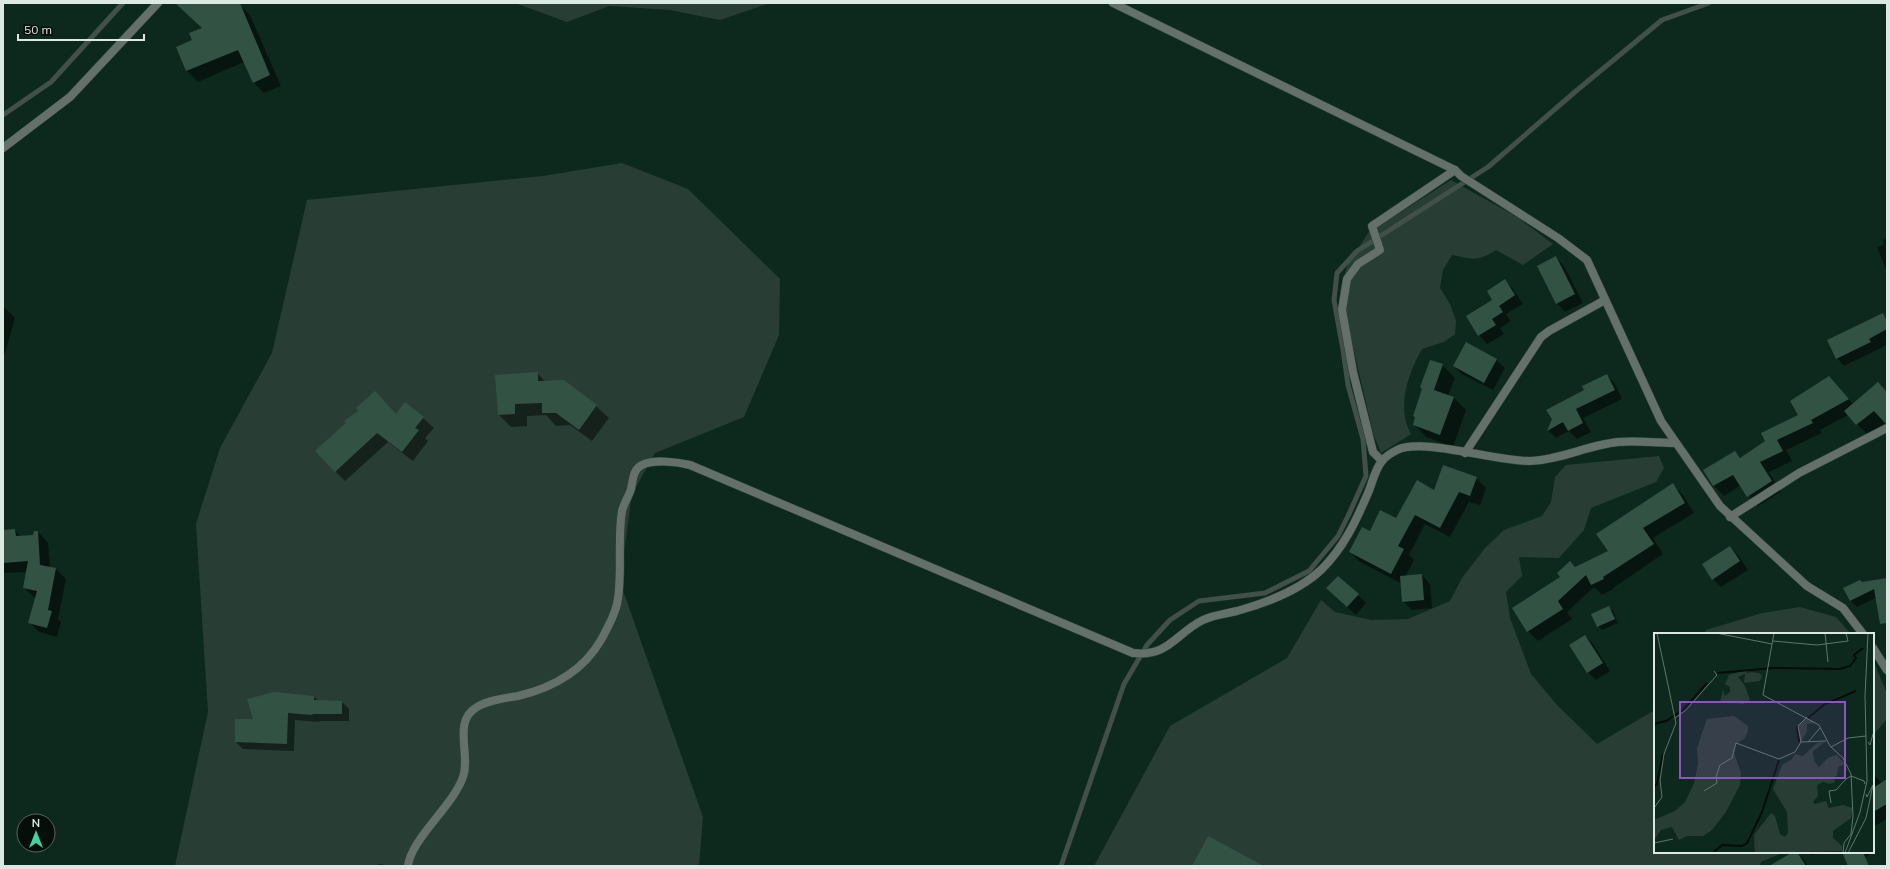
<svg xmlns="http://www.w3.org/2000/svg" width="1890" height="869" font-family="Mulish,sans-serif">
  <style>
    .green { fill: #283e34 }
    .shadow { fill: #0007 }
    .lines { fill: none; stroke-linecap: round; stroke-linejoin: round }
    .stream { stroke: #415048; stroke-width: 5 }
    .building { fill: #325244 }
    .street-casing { stroke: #2a4439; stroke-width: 9 }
    .street { stroke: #64716b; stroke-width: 8 }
    .inset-river { fill: none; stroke: #000e06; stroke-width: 2 }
    .inset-road { fill: none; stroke: #5f766c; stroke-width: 1 }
    .view { fill: #8e52c6; fill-opacity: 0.15; stroke: #8e52c6; stroke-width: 2 }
    .inset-edge { fill: none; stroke: #daeae2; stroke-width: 2 }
  </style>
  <rect width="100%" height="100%" fill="#0d291e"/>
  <g class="green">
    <path d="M 515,3 L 770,3 L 720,20 L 670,10 L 609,6 L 567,22 Z"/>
    <path d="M 622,163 L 688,189 L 780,279 L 779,335 L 744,417 L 655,453 L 632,494 L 620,582 L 703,817 L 699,866 L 175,866 L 208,712 L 196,524 L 220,448 L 272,353 L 307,200 L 543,176 Z"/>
    <path d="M 1451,180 L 1517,217 L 1553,244 L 1523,265 L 1496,250 C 1478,262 1472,259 1452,255 L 1443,270 L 1440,288 L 1450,304 L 1456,321 L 1455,334 L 1444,342 L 1422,349 C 1408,374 1396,407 1411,434 L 1381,453 L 1373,433 L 1340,291 L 1347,266 L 1368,233 Z"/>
    <path d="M 1659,456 L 1664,468 L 1656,482 L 1591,508 L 1584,530 L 1559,558 L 1519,557 L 1522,576 L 1506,592 L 1510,618 L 1531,674 L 1557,705 L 1597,744 L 1655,710 L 1655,852 L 1785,852 L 1761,862 L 1760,866 L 1094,866 L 1170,726 L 1287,658 L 1321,600 L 1335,612 L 1371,620 L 1408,619 L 1450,601 L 1462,578 L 1485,548 L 1504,530 L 1542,516 L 1551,502 L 1555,477 L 1566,465 Z"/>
    <path d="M 1800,607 L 1836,617 L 1851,634 L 1703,634 L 1706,630 L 1762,613 Z"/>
    <path d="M 1873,660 L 1887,694 L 1887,719 L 1873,735 Z"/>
  </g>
  <g class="shadow">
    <path d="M 181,3 L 239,4 L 250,15 L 281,86 L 264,93 L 253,82 L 244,62 L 198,82 L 187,71 L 177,47 L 194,40 L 203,29 Z"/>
    <path d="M 1887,238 L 1887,272 L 1877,247 L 1884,245 L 1883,240 Z"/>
    <path d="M 1556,257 L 1564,266 L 1583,303 L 1565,312 L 1557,303 Z"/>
    <path d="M 1505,281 L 1513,289 L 1523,304 L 1506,314 L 1511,321 L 1500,328 L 1504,334 L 1487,344 L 1479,335 L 1467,317 L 1494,300 Z"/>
    <path d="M 3,306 L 15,318 L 5,353 L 3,353 Z"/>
    <path d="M 1882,314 L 1887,319 L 1887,345 L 1844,366 L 1837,358 Z"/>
    <path d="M 1496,360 L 1505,368 L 1493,390 L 1462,374 L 1454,366 Z"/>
    <path d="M 1442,365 L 1455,378 L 1448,396 L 1454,398 L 1466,410 L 1453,447 L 1426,437 L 1414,424 L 1423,390 Z"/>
    <path d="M 537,373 L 546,382 L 596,406 L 609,418 L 592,441 L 570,425 L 556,426 L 546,415 L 527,416 L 527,426 L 511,427 L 499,415 Z"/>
    <path d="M 1607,375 L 1615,384 L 1622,399 L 1583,418 L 1591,432 L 1577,439 L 1569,431 L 1556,438 L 1548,430 L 1585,390 Z"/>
    <path d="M 1878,383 L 1887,392 L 1887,424 L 1886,422 L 1868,435 L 1848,415 L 1820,430 L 1822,433 L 1786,450 L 1792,461 L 1769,472 L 1781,492 L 1758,506 L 1741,485 L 1724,496 L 1714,486 L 1704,471 L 1735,452 L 1741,458 L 1839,388 L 1853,404 Z"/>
    <path d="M 397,415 L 423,418 L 434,428 L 425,438 L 428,441 L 413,461 L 388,442 L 345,481 L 335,471 Z"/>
    <path d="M 1476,478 L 1486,488 L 1480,505 L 1469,502 L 1450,537 L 1425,524 L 1409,555 L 1414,560 L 1405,577 L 1422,575 L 1430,584 L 1432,608 L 1412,610 L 1403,601 L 1402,584 L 1360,562 L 1350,552 L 1370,533 L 1396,519 L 1434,491 Z"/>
    <path d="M 1673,485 L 1683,495 L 1694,513 L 1653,538 L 1663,554 L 1613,588 L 1613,589 L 1602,595 L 1594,587 L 1567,612 L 1572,619 L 1538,641 L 1528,631 L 1513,609 L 1576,568 L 1609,551 Z"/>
    <path d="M 15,530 L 21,537 L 34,536 L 38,532 L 48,543 L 50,568 L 56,569 L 66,579 L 58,619 L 61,622 L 57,637 L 39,632 L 29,622 L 36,599 L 24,588 L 27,572 L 3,573 L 3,531 Z"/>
    <path d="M 1730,547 L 1738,555 L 1748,570 L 1721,587 L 1713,579 Z"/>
    <path d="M 1887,579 L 1887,611 L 1876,598 L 1857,607 L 1850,600 L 1863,583 Z"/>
    <path d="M 1358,595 L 1366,603 L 1356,615 L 1336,597 Z"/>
    <path d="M 1609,608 L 1613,611 L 1618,623 L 1602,630 L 1598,626 Z"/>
    <path d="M 1585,636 L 1593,644 L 1610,671 L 1596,680 L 1588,672 Z"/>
    <path d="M 314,697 L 319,701 L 342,702 L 349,709 L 349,721 L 320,721 L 319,722 L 295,720 L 294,751 L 243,749 L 236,742 L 254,720 Z"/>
    <path d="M 1875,776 L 1882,783 L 1887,781 L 1887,819 L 1873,827 L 1873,777 Z"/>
    <path d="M 1795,852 L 1804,860 L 1808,866 L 1771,866 Z"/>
    <path d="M 1809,852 L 1822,852 L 1812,855 Z"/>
    <path d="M 1843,852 L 1868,852 L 1869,855 L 1854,864 Z"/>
    <path d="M 382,864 L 385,866 L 370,866 Z"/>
  </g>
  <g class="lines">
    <g class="stream">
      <path d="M 3,115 L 51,82 L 123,3"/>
      <path d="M 1061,866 L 1124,684 L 1147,645 L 1170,620 L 1199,601 L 1265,593 L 1309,571 L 1338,536 L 1349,514 L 1366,476 L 1363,439 L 1348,385 L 1343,350 L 1334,300 L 1337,273 L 1357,251 L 1488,167 L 1576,91 L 1662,20 L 1709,3"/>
    </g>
  </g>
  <g class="building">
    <path d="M 175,3 L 240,3 L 270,75 L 253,83 L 238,50 L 186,71 L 176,47 L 192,40 L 189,33 L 202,28 Z"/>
    <path d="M 1556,256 L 1575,294 L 1556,304 L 1537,266 Z"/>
    <path d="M 1505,279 L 1515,295 L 1499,306 L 1503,312 L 1492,319 L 1496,325 L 1478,336 L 1466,316 L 1492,300 L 1487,291 Z"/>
    <path d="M 1883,313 L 1887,321 L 1887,329 L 1869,339 L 1871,342 L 1836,359 L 1827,340 Z"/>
    <path d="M 1466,342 L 1497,359 L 1484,383 L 1453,366 Z"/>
    <path d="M 1430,360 L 1443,364 L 1434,390 L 1454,397 L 1440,435 L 1413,425 L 1415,417 L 1413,416 L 1422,389 L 1420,387 Z"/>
    <path d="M 538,372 L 538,381 L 564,380 L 597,405 L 579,430 L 556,413 L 542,413 L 542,403 L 515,404 L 515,414 L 498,415 L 495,375 Z"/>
    <path d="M 1607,374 L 1615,390 L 1576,409 L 1583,423 L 1568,431 L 1563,422 L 1547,431 L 1552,419 L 1546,410 L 1584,390 L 1582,386 Z"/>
    <path d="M 1829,376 L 1849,399 L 1811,420 L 1813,423 L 1777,440 L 1783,451 L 1760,462 L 1772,481 L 1747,497 L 1733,475 L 1713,486 L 1703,470 L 1735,451 L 1740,458 L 1765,441 L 1761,433 L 1798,415 L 1790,401 Z"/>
    <path d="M 1878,382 L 1887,392 L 1887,423 L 1885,423 L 1874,411 L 1856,425 L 1844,411 Z"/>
    <path d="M 375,391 L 396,414 L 405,402 L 424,417 L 415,428 L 419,430 L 402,452 L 377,433 L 335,472 L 315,451 L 346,423 L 344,421 L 358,411 L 356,408 Z"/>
    <path d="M 1443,465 L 1477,477 L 1470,496 L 1459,492 L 1440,528 L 1415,515 L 1398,546 L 1404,549 L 1391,574 L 1349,552 L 1362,527 L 1370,531 L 1380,510 L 1396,518 L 1417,480 L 1434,490 Z"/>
    <path d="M 1673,483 L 1685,503 L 1643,528 L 1654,544 L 1603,577 L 1604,579 L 1591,585 L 1586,575 L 1558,601 L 1563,609 L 1527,632 L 1512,608 L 1560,577 L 1557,573 L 1570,561 L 1575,567 L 1608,551 L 1596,534 Z"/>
    <path d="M 15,529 L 16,536 L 33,535 L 34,531 L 38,531 L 40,565 L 56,568 L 48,610 L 52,611 L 47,628 L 28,623 L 37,591 L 23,588 L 28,561 L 3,563 L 3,530 Z"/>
    <path d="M 1730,546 L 1740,561 L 1712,580 L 1702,564 Z"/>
    <path d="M 1422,574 L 1424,600 L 1402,602 L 1400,576 Z"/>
    <path d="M 1338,576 L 1359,594 L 1347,607 L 1326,588 Z"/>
    <path d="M 1887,578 L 1887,623 L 1880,624 L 1874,589 L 1850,601 L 1843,588 L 1860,580 L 1862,582 Z"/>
    <path d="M 1609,606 L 1615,619 L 1597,627 L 1591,614 Z"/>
    <path d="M 1585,635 L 1603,663 L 1587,673 L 1569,645 Z"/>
    <path d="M 274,692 L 314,696 L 314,700 L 342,701 L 342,714 L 313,714 L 312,715 L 288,713 L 287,744 L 235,742 L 235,719 L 253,719 L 247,699 Z"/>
    <path d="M 1887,779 L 1887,804 L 1873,812 L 1873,788 Z"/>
    <path d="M 1208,836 L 1264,866 L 1192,866 Z"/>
    <path d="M 1793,852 L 1797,852 L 1806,866 L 1769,866 Z"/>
    <path d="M 1842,852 L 1863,852 L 1869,866 L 1848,866 Z"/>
  </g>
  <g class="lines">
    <g class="street-casing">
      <g id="street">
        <path d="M 1113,3 L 1455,170 L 1461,176 L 1558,238 L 1587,260 L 1661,421 L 1720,506 L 1807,586 L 1843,608 L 1863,634"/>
        <path d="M 3,148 L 70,97 L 158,3"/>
        <path d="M 1465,453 L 1541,337 L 1549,331 L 1605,300"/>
        <path d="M 1382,461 L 1373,452 L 1353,372 L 1342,310 L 1347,279 L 1358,264 L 1380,250 L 1372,226 L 1455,170"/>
        <path d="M 1730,517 L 1799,473 L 1887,428"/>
        <path d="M 1873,648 L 1887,670"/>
        <path d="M 408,866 C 411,839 453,806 463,777 C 471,755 452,721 477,707 C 489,700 505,698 518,696 C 552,688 583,671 601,640 C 607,629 614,617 617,604 C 623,576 617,540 622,511 C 624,503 629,496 631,489 C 633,480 633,469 642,465 C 653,459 678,462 690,465 L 1133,653 C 1169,657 1176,633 1203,620 C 1214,615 1225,614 1237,611 C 1266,603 1299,591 1322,569 C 1344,547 1356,521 1368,493 C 1372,484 1375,469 1382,461 C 1385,457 1393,452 1397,450 C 1423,437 1497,462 1530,461 C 1560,460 1588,445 1618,442 C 1637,440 1657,443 1675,443"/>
      </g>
    </g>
    <use href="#street" class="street"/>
  </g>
  <g transform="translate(1654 633)">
    <rect width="220" height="220" fill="#0d291e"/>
    <path d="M 92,37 L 93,40 L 84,44 L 91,53 L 96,67 L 89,71 L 66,69 L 69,57 L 71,63 L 76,59 L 76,54 L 71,51 L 75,42 ZM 97,39 L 105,40 L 108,43 L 106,48 L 90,50 L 91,41 ZM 80,83 L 94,93 L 94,98 L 91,105 L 81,112 L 80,120 L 87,140 L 86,152 L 72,179 L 58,197 L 49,203 L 33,203 L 25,207 L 18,194 L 7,197 L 0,207 L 0,187 L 21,178 L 31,169 L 40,150 L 44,131 L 43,115 L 53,86 ZM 153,85 L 162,90 L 153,91 L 153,98 L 147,109 L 144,92 ZM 171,109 L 159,118 L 160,128 L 165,134 L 175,124 L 183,122 L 191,131 L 184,134 L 183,143 L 180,144 L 181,149 L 176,151 L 169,149 L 163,152 L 164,163 L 159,169 L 161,171 L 172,168 L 175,175 L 189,172 L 199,175 L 197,185 L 179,198 L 179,205 L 188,213 L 188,218 L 101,220 L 100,202 L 117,180 L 121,183 L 126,201 L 131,204 L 134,200 L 133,179 L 119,156 L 128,132 L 138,126 L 141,121 L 149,123 L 163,110 Z" fill="#283e34"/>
    <path class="inset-river" d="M 63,40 L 119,35 L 186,36 L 196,33 L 202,25 L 200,22 L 209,15M 154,85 L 171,71 L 202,58M 0,91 L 12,88 L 30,76 L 53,50M 143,93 L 145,109M 0,154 L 3,151 L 9,121M 59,220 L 68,212 L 88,213 L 93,210 L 108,179 L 125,127"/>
    <path class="inset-road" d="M 62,0 L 118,11M 120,0 L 109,62 L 165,92 L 176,113 L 189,125 L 197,141 L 199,183 L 197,201 L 190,210 L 189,220M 171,0 L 174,29M 119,8 L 163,12 L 194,8 L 192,0M 21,85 L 32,77 L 63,42 L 60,38M 147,109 L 172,108M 154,109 L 166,95M 214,109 L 216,112 L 219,101M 177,114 L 194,105 L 212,103M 50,158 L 63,150 L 62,144 L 66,132 L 78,125 L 82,110 L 125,126 L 141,119 L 147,109 L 144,93 L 153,84M 212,161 L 213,164 L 219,152M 177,170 L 175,158 L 182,157 L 192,146 L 197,143 L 210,148 L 211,151M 0,175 L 8,164 L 6,147 L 10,121 L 22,90 L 3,0M 0,210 L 19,206M 191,220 L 206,179 L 213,148 L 211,63 L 214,0M 194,220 L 212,185 L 219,152"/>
    <path class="view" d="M 26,69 L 191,69 L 191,145 L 26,145 Z"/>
    <rect width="220" height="220" class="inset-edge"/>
  </g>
  <rect width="1890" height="869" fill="none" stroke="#daeae2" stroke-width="8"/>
  <g transform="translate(36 833)"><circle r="19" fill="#050f0a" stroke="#5a6760"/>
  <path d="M0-3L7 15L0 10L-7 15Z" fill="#40d4a1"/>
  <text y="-6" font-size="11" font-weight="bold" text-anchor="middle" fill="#daeae2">N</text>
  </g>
  <path d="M18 34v6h126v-6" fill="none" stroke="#daeae2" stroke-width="2"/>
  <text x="24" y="34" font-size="12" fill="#daeae2" stroke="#050f0a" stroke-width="3" paint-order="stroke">50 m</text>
</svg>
